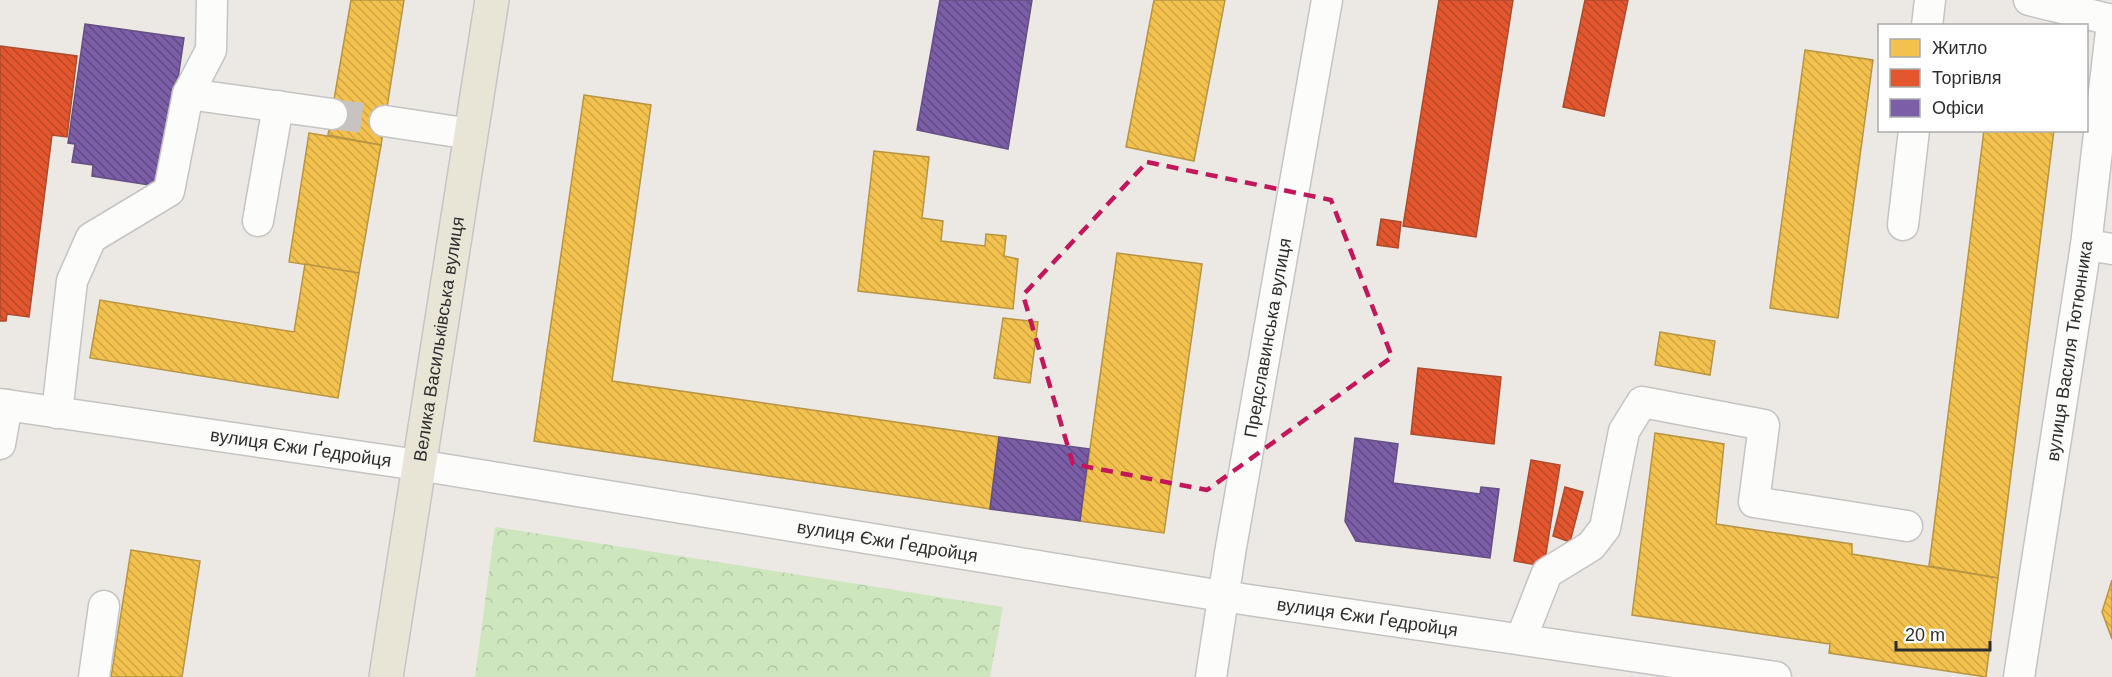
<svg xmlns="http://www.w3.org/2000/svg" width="2112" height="677" font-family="Helvetica,sans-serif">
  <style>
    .forest { fill: url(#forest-crowns) }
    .homes { fill: url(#homes-back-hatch); stroke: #b79544; stroke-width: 1.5 }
    .shops { fill: url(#shops-back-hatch); stroke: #ad4b2e; stroke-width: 1.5 }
    .offices { fill: url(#offices-back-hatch); stroke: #645083; stroke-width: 1.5 }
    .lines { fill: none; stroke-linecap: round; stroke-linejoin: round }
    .minor-tunnel { stroke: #c6c3c0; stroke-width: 30; stroke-dasharray: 30 15; stroke-linecap: butt }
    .minor-casing { stroke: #c5c4c5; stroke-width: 33 }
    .major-casing { stroke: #c6c5c4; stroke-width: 36 }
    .minor { stroke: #fcfcfb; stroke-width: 30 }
    .major { stroke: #e8e4d6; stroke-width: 33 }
    .marked { fill: none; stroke: #c2185b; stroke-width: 4.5; stroke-dasharray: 12 8; stroke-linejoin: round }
    .labels { text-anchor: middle; stroke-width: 6; stroke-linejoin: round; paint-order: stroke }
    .street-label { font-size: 18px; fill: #2e2e2e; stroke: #fff }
  </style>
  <defs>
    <pattern id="forest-crowns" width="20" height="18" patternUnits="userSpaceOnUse" patternTransform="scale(1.5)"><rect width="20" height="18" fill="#cee6be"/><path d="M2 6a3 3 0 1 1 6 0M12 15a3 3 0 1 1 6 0" fill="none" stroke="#b1c6a4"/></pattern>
    <pattern id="homes-back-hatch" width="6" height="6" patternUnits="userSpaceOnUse" patternTransform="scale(1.5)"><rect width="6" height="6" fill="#f2c14e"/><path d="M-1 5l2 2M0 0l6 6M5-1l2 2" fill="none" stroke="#d0a644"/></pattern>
    <pattern id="shops-back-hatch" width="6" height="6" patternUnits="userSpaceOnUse" patternTransform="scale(1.5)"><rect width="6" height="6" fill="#e4572e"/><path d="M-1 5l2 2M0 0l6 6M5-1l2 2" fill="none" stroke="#b94828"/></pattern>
    <pattern id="offices-back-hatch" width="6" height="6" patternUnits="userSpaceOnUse" patternTransform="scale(1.5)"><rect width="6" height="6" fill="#7b5ea7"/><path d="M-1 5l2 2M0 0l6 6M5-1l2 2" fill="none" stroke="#604a81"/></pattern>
  </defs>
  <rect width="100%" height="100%" fill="#ece8e4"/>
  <path class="forest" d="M 495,527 L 1003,607 L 990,677 L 475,677 Z"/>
  <g class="homes">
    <path d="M 351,0 L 404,0 L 381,145 L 328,135 Z"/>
    <path d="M 1154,0 L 1225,0 L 1194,161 L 1126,147 Z"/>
    <path d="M 1805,50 L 1873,60 L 1838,318 L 1770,308 Z"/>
    <path d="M 584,95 L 651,105 L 612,381 L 999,437 L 990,509 L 534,441 Z"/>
    <path d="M 1984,130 L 2054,130 L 1998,578 L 1929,566 Z"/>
    <path d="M 309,133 L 381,145 L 359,273 L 289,262 Z"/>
    <path d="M 874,151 L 929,157 L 922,218 L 943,221 L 941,241 L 985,246 L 986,234 L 1006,236 L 1004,256 L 1018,259 L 1013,309 L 858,291 Z"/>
    <path d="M 1117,253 L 1202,264 L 1164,533 L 1080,521 Z"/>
    <path d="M 305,264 L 359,273 L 338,398 L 90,358 L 100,300 L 294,332 Z"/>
    <path d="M 1003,318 L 1038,322 L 1030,383 L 994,378 Z"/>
    <path d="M 1660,332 L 1715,341 L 1710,375 L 1655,365 Z"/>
    <path d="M 1655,433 L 1724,444 L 1716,524 L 1852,544 L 1852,554 L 1998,578 L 1986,677 L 1829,653 L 1830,644 L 1632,615 Z"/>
    <path d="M 131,550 L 200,561 L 182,677 L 111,677 Z"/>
    <path d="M 2112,580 L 2112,639 L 2102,612 Z"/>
  </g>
  <g class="shops">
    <path d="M 1439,0 L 1513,0 L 1476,237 L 1403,226 Z"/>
    <path d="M 1585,0 L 1628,0 L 1604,116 L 1563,107 Z"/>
    <path d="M 0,46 L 77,56 L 67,137 L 52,135 L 29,317 L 7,314 L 6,321 L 0,321 Z"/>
    <path d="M 1381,219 L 1401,222 L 1398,248 L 1377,245 Z"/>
    <path d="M 1418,368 L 1501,377 L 1494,444 L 1411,434 Z"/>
    <path d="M 1531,460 L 1560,465 L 1544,566 L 1514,561 Z"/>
    <path d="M 1565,487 L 1583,492 L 1570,542 L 1553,536 Z"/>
  </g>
  <g class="offices">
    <path d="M 940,0 L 1032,0 L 1008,149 L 917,130 Z"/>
    <path d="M 85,24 L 184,38 L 162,187 L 92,176 L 93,165 L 72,162 L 75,144 L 68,143 Z"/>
    <path d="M 999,437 L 1089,449 L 1080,521 L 990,509 Z"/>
    <path d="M 1355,438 L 1398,444 L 1393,483 L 1480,494 L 1481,487 L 1499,489 L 1490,558 L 1356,541 L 1345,521 Z"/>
  </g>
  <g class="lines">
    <path class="minor-tunnel" d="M 332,114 L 385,121"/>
    <g class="minor-casing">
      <g id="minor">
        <path d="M 2029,0 L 2112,20"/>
        <path d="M 1927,26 L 1930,0"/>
        <path d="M 188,94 L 211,50 L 212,0"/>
        <path d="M 385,121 L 471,134"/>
        <path d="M 258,221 L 278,106"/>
        <path d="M 1903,225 L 1914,130"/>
        <path d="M 2086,245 L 2112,249"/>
        <path id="s1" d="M 0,404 L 418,465 L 1222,596 L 1776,677"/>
        <path d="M 57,413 L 72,281 L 91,238 L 169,191 L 188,94 L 332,114"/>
        <path d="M 0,444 L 7,405"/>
        <path d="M 1521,639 L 1547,573 L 1591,546 L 1605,528 L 1624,431 L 1642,402 L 1764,425 L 1754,502 L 1907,526"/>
        <path d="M 94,677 L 104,606"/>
        <path id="s2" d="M 1211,677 L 1230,553 L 1327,0"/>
        <path id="s3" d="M 2019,677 L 2086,245 L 2112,23"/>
      </g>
    </g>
    <g class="major-casing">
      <g id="major">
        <path id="s4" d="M 386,677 L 492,0"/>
      </g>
    </g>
    <use href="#minor" class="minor"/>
    <use href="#major" class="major"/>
  </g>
  <path class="marked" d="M 1147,162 L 1331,200 L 1392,357 L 1207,490 L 1073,464 L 1023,295 Z"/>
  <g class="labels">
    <g class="street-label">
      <text dy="6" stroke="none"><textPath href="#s4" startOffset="342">Велика Васильківська вулиця</textPath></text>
      <text dy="6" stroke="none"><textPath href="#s2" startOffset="344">Предславинська вулиця</textPath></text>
      <text dy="6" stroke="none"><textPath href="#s3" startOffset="330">вулиця Василя Тютюнника</textPath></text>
      <text dy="6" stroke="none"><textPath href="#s1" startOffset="304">вулиця Єжи Ґедройця</textPath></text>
      <text dy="6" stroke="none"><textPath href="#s1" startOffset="898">вулиця Єжи Ґедройця</textPath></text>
      <text dy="6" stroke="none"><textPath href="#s1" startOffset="1384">вулиця Єжи Ґедройця</textPath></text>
    </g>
  </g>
  <rect x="1878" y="24" width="210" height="108" fill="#ffffff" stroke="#ababab" stroke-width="1.5"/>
  <rect x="1890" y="39" width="30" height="18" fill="#f2c14e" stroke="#ababab" stroke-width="1.5"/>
  <text x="1932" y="54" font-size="18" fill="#2e2e2e">Житло</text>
  <rect x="1890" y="69" width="30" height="18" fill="#e4572e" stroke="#ababab" stroke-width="1.5"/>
  <text x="1932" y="84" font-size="18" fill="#2e2e2e">Торгівля</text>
  <rect x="1890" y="99" width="30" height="18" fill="#7b5ea7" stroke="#ababab" stroke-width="1.5"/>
  <text x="1932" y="114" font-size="18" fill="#2e2e2e">Офіси</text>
  <path d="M1896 641v9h94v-9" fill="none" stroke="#2e2e2e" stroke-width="3"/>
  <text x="1905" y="641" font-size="18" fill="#2e2e2e" stroke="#ffffff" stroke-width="4.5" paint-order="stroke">20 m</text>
</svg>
